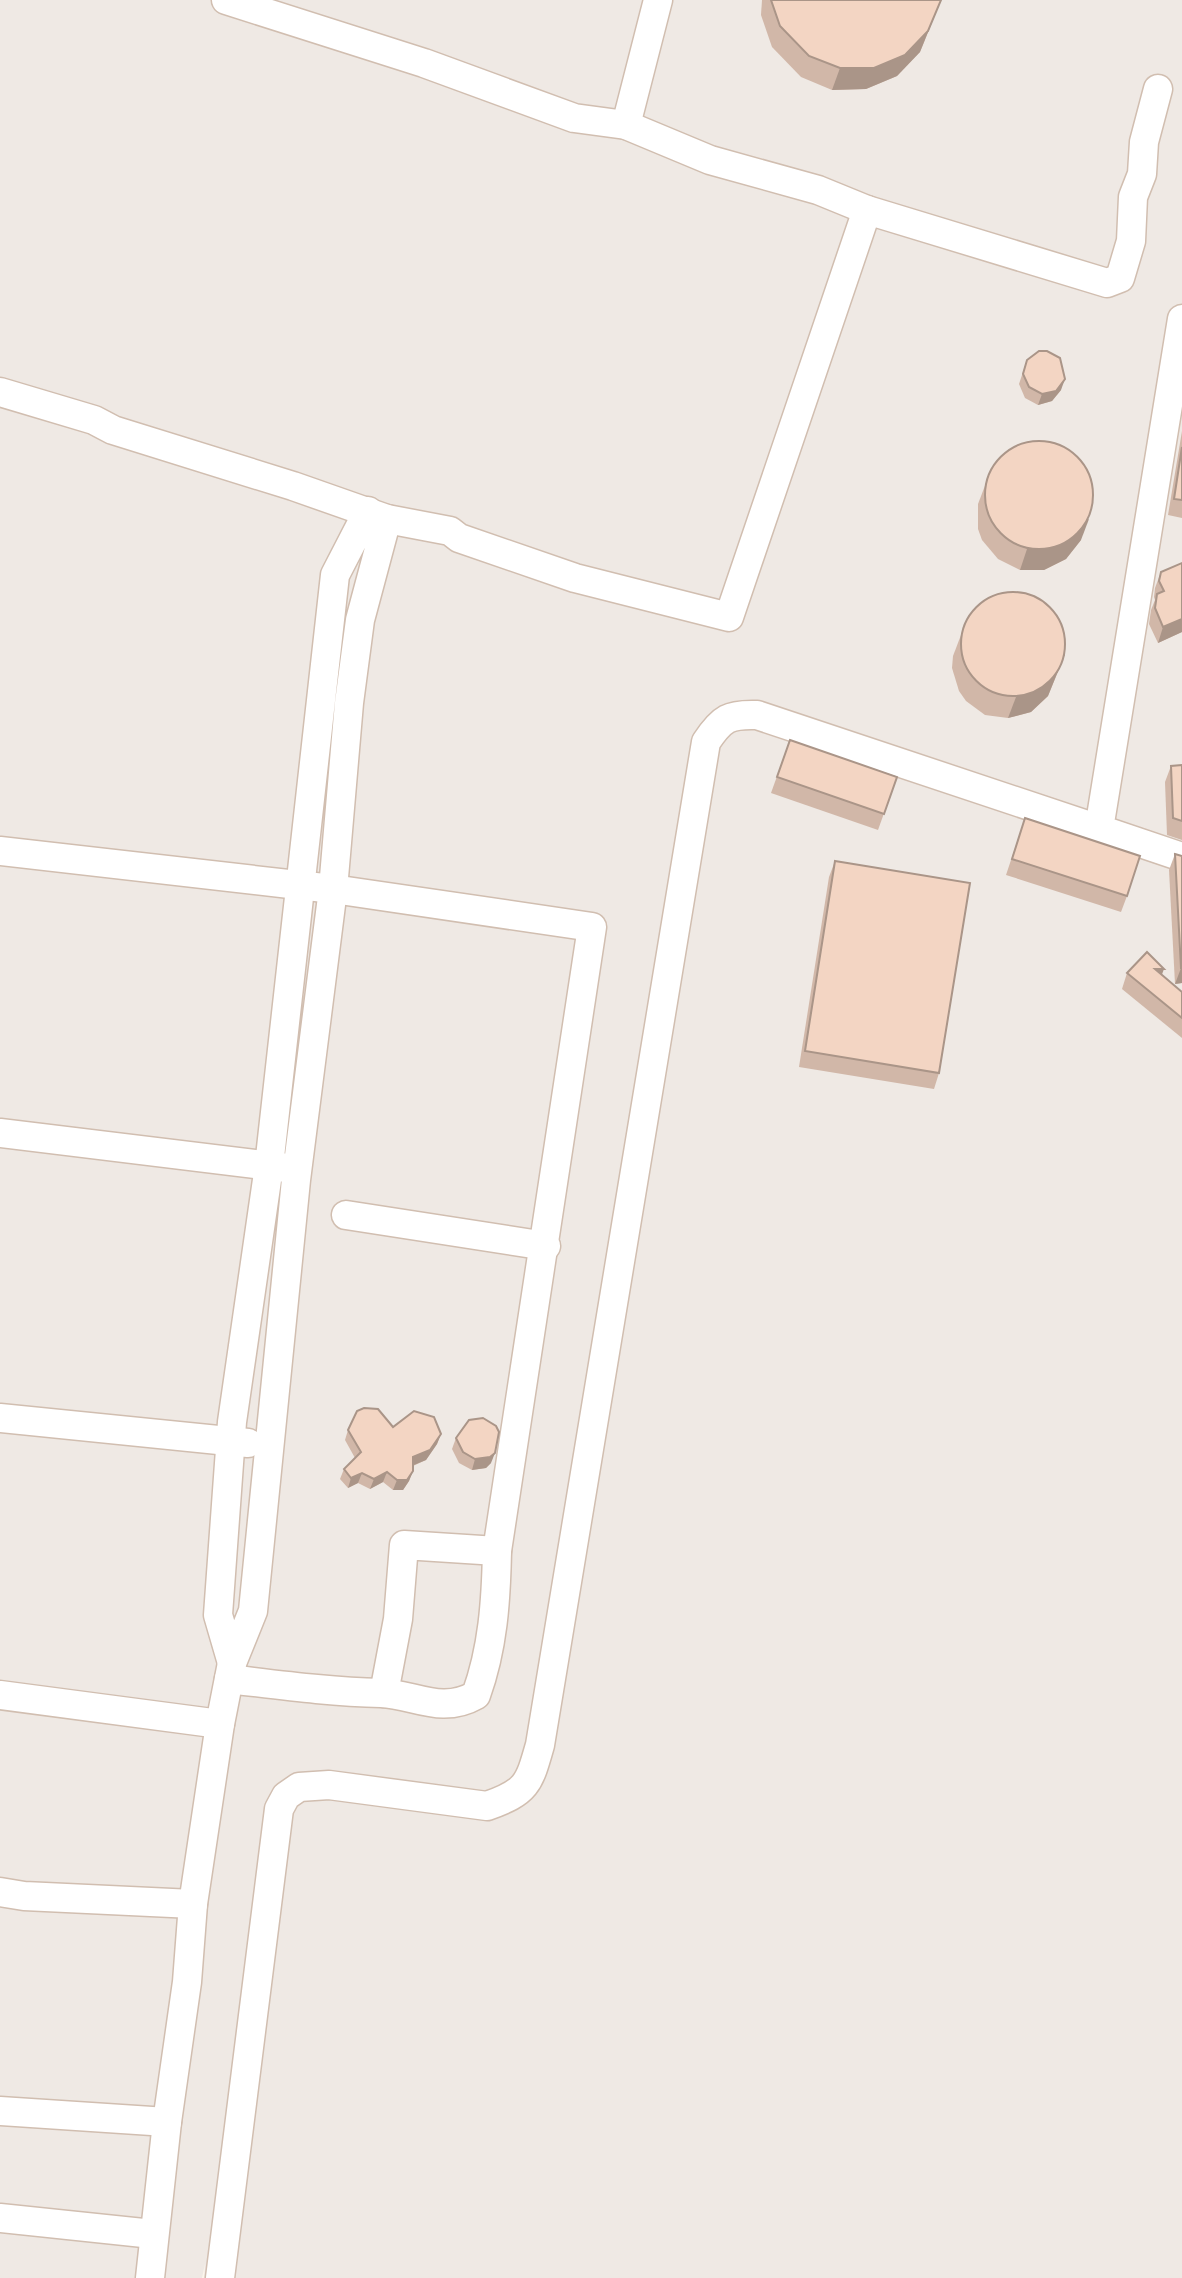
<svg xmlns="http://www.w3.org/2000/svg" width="1182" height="2278" font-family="'IBM Plex Sans',sans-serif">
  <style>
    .industrial { fill: #efe9e4 }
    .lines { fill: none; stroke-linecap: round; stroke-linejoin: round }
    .minor-casing { stroke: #d1beb0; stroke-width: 31 }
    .minor { stroke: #fff; stroke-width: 28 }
    .wall { fill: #d1b7a8 }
    .shaded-wall { fill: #aa9588 }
    .building { fill: #f3d5c3; stroke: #aa9588; stroke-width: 2 }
  </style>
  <rect width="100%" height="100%" fill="#fdf6ec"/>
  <path class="industrial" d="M 0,0 L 1182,0 L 1182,2278 L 204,2278 L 205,2264 L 202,2278 L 0,2278 Z"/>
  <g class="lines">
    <g class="minor-casing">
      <g id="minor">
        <path d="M 226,0 L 424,63 L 574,118 L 626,125 L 710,160 L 818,190 L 867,210 L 1107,283 L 1120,278 L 1131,241 L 1133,197 L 1142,174 L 1144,142 L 1158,89"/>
        <path d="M 626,125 L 658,0"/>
        <path d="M 1182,319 L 1099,829 L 1182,857"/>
        <path d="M 0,392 L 94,420 L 113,430 L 293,486 L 387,519 L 450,531 L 459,538 L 575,578 L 729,617 L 867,210"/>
        <path d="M 368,511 L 335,575 L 269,1166 L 232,1422 L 218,1615 L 232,1663 L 253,1611 L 296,1180 L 333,889 L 349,703 L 360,620 L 387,519"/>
        <path d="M 0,851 L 333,889 L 592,927 L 497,1551 C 496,1601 493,1648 476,1695 C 441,1715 414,1694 381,1693 C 330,1692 280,1685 229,1679"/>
        <path d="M 0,1133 L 287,1168"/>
        <path d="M 346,1215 L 546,1246"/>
        <path d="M 0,1418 L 248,1443"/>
        <path d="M 384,1693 L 398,1619 L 404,1545 L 497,1551"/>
        <path d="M 0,1695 L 220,1724"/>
        <path d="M 0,1892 L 24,1896 L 193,1904"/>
        <path d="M 0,2111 L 167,2122"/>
        <path d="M 0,2218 L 153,2234"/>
        <path d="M 150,2278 L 167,2122 L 187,1982 L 193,1904 L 220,1724 L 232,1663"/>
        <path d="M 220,2278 L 279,1809 L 286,1796 L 299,1787 L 329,1785 L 487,1806 C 527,1792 529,1784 540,1745 L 706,742 C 722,718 729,714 757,715 L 1099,829"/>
      </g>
    </g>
    <use href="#minor" class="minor"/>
  </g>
  <g class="wall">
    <path d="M 762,0 L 941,0 L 920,52 L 897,76 L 866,89 L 832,90 L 801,77 L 772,47 L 761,15 Z"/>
    <path d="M 1027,360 L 1061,390 L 1052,401 L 1038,405 L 1025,398 L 1019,384 Z"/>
    <path d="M 1182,431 L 1182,518 L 1168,515 Z"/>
    <path d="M 986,483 L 1081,540 L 1066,559 L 1044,570 L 1020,570 L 998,559 L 982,540 L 978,529 L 978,504 Z"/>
    <path d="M 1182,563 L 1182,632 L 1158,643 L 1149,624 L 1151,610 L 1155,600 L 1154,597 L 1155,588 L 1161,572 Z"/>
    <path d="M 961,635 L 1065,654 L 1048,696 L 1031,712 L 1008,718 L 985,715 L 966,701 L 959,691 L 952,668 L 953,656 Z"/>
    <path d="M 790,740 L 897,777 L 878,830 L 771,793 Z"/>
    <path d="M 1182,765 L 1182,840 L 1167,835 L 1165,782 L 1171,766 Z"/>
    <path d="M 1025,818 L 1127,896 L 1121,912 L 1006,875 Z"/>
    <path d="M 1175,854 L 1182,983 L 1175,984 L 1169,870 Z"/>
    <path d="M 835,861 L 939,1073 L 934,1089 L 799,1067 L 829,877 Z"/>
    <path d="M 1127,973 L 1162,975 L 1182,992 L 1182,1038 L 1122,989 Z"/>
    <path d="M 393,1427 L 441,1434 L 437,1444 L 426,1460 L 413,1466 L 413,1471 L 409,1481 L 403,1490 L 393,1490 L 383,1482 L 370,1489 L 358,1483 L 348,1488 L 340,1479 L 344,1469 L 355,1458 L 345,1440 L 348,1430 Z"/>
    <path d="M 456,1438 L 491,1463 L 486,1468 L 472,1470 L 459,1463 L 452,1449 Z"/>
  </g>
  <g class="shaded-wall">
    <path d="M 941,0 L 920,52 L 897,76 L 866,89 L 832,90 L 840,68 Z"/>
    <path d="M 1065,379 L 1061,390 L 1052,401 L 1038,405 L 1042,394 Z"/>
    <path d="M 1089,519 L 1081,540 L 1066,559 L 1044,570 L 1020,570 L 1027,549 Z"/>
    <path d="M 1182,619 L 1182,632 L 1158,643 L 1163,627 Z"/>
    <path d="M 1065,654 L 1048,696 L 1031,712 L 1008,718 L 1016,697 Z"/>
    <path d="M 1181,968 L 1182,968 L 1182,983 L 1175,984 Z"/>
    <path d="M 1155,969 L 1164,969 L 1158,985 Z"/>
    <path d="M 441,1434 L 437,1444 L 426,1460 L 409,1467 L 413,1457 Z"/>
    <path d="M 495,1453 L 491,1463 L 486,1468 L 472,1470 L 475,1459 Z"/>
    <path d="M 413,1471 L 409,1481 L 403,1490 L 393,1490 L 397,1480 Z"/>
    <path d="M 387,1472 L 383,1482 L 370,1489 L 374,1479 Z"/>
    <path d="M 362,1473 L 358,1483 L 348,1488 L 351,1478 Z"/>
  </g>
  <g class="building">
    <path d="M 771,0 L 941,0 L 928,31 L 905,55 L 874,68 L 840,68 L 809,56 L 780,26 Z"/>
    <path d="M 1039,351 L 1047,351 L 1060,358 L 1065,379 L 1056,391 L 1042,394 L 1029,387 L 1023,374 L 1027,360 Z"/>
    <circle cx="1039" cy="495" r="54"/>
    <path d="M 1182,447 L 1182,500 L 1174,499 Z"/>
    <path d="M 1182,563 L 1182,619 L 1163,627 L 1155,608 L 1157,594 L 1164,591 L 1159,581 L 1161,572 Z"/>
    <circle cx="1013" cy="644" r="52"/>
    <path d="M 790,740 L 897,777 L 884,814 L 777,777 Z"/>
    <path d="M 1182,765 L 1182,821 L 1173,818 L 1171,766 Z"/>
    <path d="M 1025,818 L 1140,856 L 1127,896 L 1012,859 Z"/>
    <path d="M 1175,854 L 1182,856 L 1182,968 L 1181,968 Z"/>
    <path d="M 835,861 L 970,883 L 939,1073 L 805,1051 Z"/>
    <path d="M 1147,952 L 1164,969 L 1155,969 L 1182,992 L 1182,1018 L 1127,973 Z"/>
    <path d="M 364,1408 L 378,1409 L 393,1427 L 414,1411 L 434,1417 L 441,1434 L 430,1450 L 413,1457 L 413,1471 L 407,1480 L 397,1480 L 387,1472 L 374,1479 L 362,1473 L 351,1478 L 344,1469 L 361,1452 L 348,1430 L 357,1411 Z"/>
    <path d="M 483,1418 L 496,1426 L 499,1432 L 495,1453 L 490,1457 L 475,1459 L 463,1452 L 456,1438 L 469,1420 Z"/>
  </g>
</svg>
